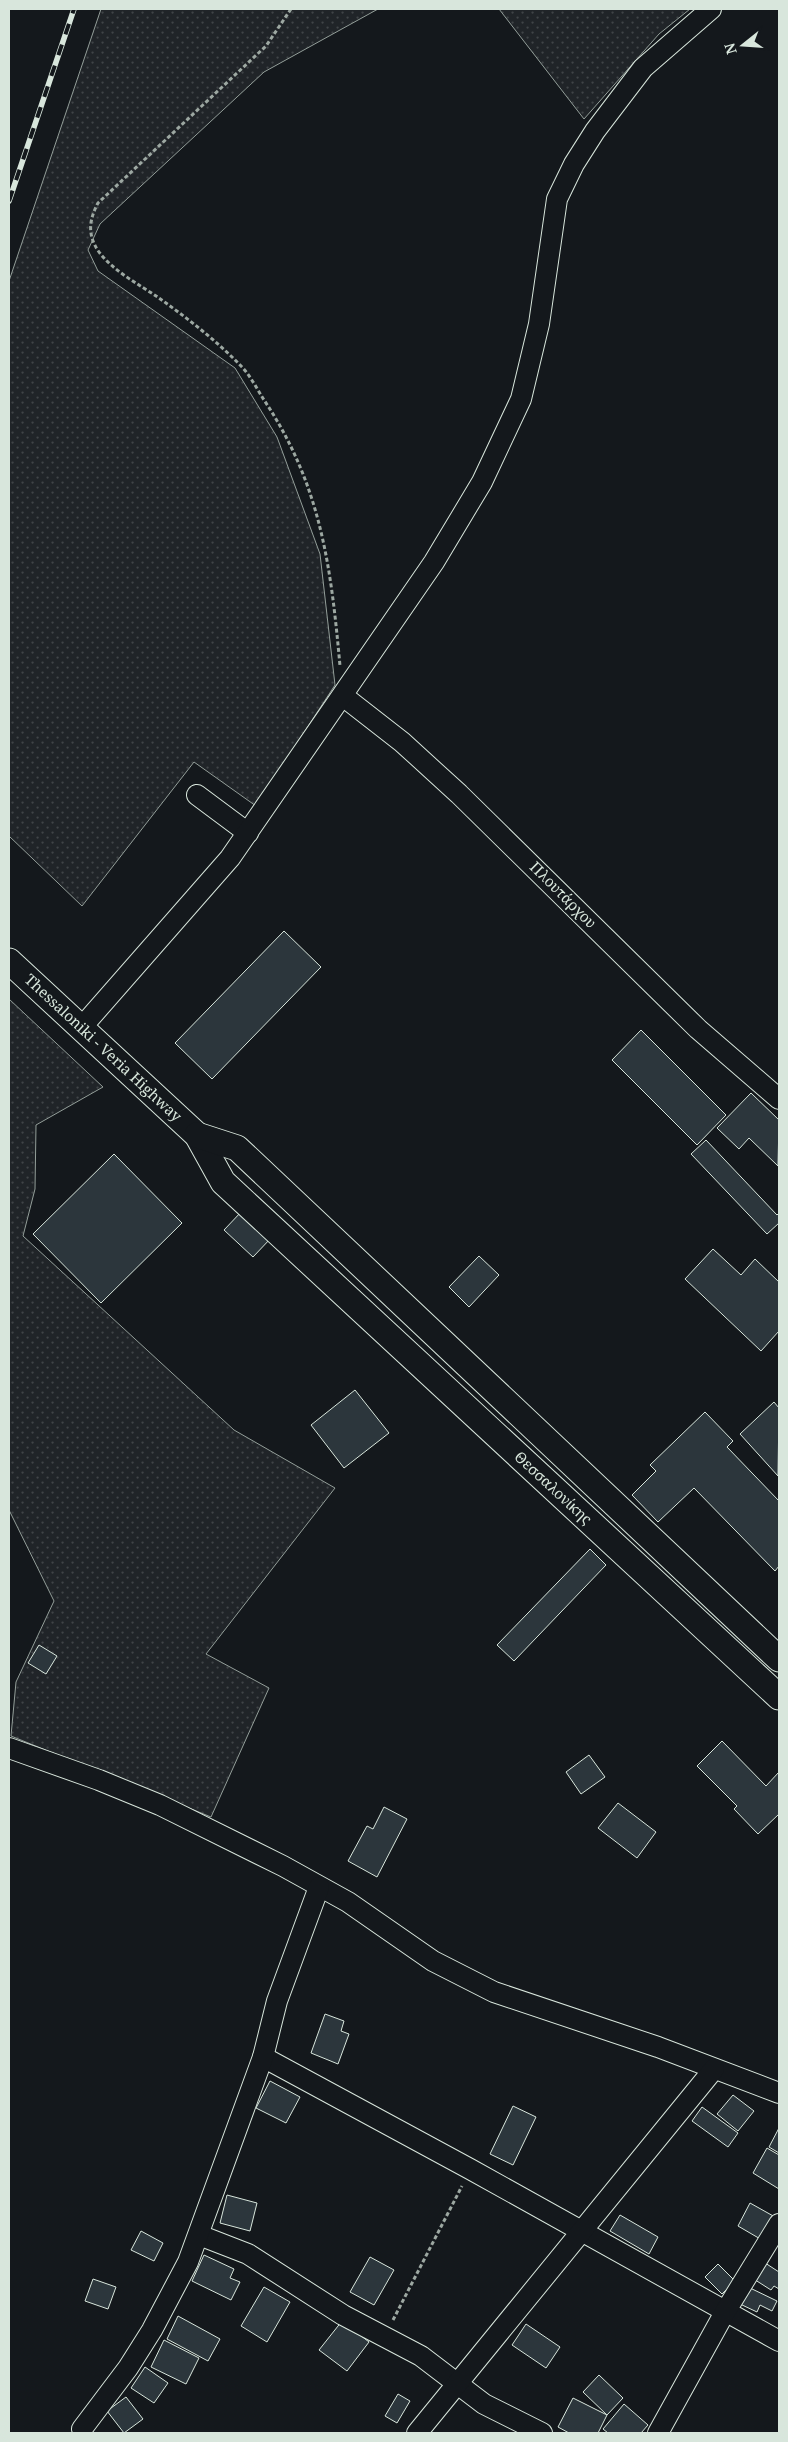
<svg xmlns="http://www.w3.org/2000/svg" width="788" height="2442" font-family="'Noto Serif',serif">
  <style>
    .grass { fill: url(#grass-dots); stroke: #939e99 }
    .building { fill: #2c363c; stroke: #d8e6dc }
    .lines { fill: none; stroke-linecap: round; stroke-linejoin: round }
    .minor-casing { stroke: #d8e6dc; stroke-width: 22 }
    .major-casing { stroke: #d8e6dc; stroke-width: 27 }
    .path { stroke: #9da8a2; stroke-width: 3; stroke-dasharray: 4 2.5; stroke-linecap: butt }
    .minor { stroke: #14181c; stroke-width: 20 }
    .major { stroke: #14181c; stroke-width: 25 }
    .rail-casing { stroke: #d8e6dc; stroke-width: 5.5 }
    .rail { stroke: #14181c; stroke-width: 4; stroke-dasharray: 11; stroke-linecap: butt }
    .labels { text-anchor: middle; stroke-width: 4; stroke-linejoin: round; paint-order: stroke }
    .street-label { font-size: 15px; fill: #d8e6dc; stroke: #14181c }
  </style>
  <defs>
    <pattern id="grass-dots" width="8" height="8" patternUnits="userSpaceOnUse" patternTransform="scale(1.25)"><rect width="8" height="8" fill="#202428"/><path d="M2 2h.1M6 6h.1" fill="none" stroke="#404447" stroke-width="1.8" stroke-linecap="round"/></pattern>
  </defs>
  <rect width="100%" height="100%" fill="#14181c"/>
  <g class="grass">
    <path d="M 101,9 L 378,9 L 264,72 L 100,224 L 88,250 L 98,271 L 235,368 L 277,437 L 320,554 L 335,685 L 256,806 L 194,762 L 82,906 L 9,836 L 9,281 Z"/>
    <path d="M 499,9 L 690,9 L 659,34 L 584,119 Z"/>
    <path d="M 9,999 L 103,1087 L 36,1125 L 35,1189 L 23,1236 L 234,1430 L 335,1488 L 206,1654 L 269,1688 L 211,1817 L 11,1736 L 16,1682 L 54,1601 L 9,1510 Z"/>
  </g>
  <g class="building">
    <path d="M 284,931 L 321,967 L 212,1079 L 175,1043 Z"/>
    <path d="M 641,1030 L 726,1115 L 697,1145 L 612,1060 Z"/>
    <path d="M 751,1093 L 779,1120 L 778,1166 L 749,1138 L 739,1149 L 717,1128 Z"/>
    <path d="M 706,1140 L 777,1215 L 779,1213 L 779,1223 L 767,1234 L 691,1154 Z"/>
    <path d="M 114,1154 L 182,1223 L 101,1303 L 33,1234 Z"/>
    <path d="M 242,1211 L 271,1238 L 253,1257 L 224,1230 Z"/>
    <path d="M 713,1249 L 741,1275 L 755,1259 L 779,1282 L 779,1331 L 761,1351 L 685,1279 Z"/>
    <path d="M 479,1256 L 499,1275 L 469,1307 L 449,1287 Z"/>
    <path d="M 355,1390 L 389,1433 L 344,1468 L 311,1425 Z"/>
    <path d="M 774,1402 L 779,1408 L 778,1476 L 740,1434 Z"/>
    <path d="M 705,1412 L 733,1441 L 727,1447 L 779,1501 L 779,1566 L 775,1571 L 694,1488 L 658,1522 L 632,1495 L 656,1471 L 650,1465 Z"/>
    <path d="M 590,1549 L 606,1565 L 514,1661 L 497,1645 Z"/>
    <path d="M 39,1645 L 57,1656 L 46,1674 L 28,1663 Z"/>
    <path d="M 722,1741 L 766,1786 L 779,1772 L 779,1814 L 758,1834 L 734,1809 L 737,1806 L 697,1766 Z"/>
    <path d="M 589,1755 L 605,1777 L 581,1794 L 566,1772 Z"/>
    <path d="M 618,1803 L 656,1832 L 637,1858 L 598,1828 Z"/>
    <path d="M 384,1807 L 407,1819 L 377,1877 L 348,1861 L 367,1826 L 373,1829 Z"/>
    <path d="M 325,2014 L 344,2021 L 341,2031 L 349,2034 L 338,2064 L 311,2053 Z"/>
    <path d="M 270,2081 L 300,2097 L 286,2123 L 256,2108 Z"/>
    <path d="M 733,2095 L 754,2111 L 738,2131 L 717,2114 Z"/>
    <path d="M 513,2106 L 536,2117 L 513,2165 L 490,2154 Z"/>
    <path d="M 702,2107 L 738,2133 L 728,2147 L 692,2121 Z"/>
    <path d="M 779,2128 L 779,2153 L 769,2147 Z"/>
    <path d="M 767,2148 L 779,2155 L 779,2189 L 753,2173 Z"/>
    <path d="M 227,2195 L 257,2203 L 250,2231 L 220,2223 Z"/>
    <path d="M 750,2203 L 775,2217 L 762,2240 L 738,2226 Z"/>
    <path d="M 620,2215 L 658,2237 L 649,2254 L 610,2231 Z"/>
    <path d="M 141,2231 L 163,2243 L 154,2261 L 131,2250 Z"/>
    <path d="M 204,2255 L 234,2269 L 230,2278 L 240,2282 L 231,2300 L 192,2281 Z"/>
    <path d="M 370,2257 L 394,2270 L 374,2305 L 350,2292 Z"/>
    <path d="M 759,2259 L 779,2272 L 779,2289 L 774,2286 L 771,2290 L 749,2276 Z"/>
    <path d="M 718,2264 L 735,2281 L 722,2294 L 705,2277 Z"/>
    <path d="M 93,2279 L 116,2287 L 108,2309 L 85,2301 Z"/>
    <path d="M 264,2287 L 290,2302 L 267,2342 L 241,2326 Z"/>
    <path d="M 748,2287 L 777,2301 L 772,2311 L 760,2305 L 757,2312 L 740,2304 Z"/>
    <path d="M 178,2316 L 220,2339 L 208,2361 L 167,2339 Z"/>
    <path d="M 342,2321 L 369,2342 L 347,2371 L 319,2350 Z"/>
    <path d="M 526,2324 L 560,2347 L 546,2368 L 512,2345 Z"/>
    <path d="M 164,2340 L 199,2358 L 186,2384 L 151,2367 Z"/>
    <path d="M 145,2367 L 168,2383 L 154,2403 L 131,2388 Z"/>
    <path d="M 599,2375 L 623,2398 L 607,2415 L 583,2392 Z"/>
    <path d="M 398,2394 L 410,2401 L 397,2423 L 385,2416 Z"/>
    <path d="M 126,2397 L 143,2419 L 124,2433 L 107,2411 Z"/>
    <path d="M 573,2398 L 607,2415 L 598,2433 L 569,2433 L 558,2427 Z"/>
    <path d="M 624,2404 L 648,2425 L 641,2433 L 608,2433 L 603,2429 Z"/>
  </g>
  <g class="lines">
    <g class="minor-casing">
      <g id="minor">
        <path d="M 343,696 L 402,742 L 459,794 L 698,1029 L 779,1099"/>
        <path d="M 197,795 L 248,833"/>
        <path d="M 81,1028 L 230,858 L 434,562 L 482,482 L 521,399 L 539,324 L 557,199 L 574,164 L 595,131 L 643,68 L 711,9"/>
        <path d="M 9,1748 L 99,1780 L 160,1805 L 283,1866 L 348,1902 L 433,1961 L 494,1992 L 658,2047 L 779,2093"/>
        <path d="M 263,2057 L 470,2169 L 779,2341"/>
        <path d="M 199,2235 L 248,2254 L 343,2315 L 421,2356 L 484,2404 L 542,2433"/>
        <path d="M 82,2429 L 128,2368 L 152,2330 L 188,2262 L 263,2057 L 277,2001 L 319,1887"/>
        <path d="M 417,2433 L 714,2069"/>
        <path d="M 658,2433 L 725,2312 L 779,2224"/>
      </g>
    </g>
    <g class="major-casing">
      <g id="major">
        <path d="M 9,961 L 197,1135 L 223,1182 L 779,1697"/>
        <path d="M 197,1135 L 237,1148 L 779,1659"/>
      </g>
    </g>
    <g class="path">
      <path d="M 291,9 L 266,46 L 98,203 C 89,220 87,235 99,252 C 113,271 140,285 159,298 C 187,318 217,341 241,366 C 250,375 257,389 264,400 C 321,485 331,567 340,666"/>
      <path d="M 393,2320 L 462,2186"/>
    </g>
    <use href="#minor" class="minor"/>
    <use href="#major" class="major"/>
    <g class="rail-casing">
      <path id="rail" d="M 9,201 L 74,9"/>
    </g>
    <use href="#rail" class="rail"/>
  </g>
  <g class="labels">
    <g class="street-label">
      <text transform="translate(563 895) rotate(45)" y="5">Πλουτάρχου</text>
      <text transform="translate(103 1048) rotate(43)" y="5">Thessaloniki - Veria Highway</text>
      <text transform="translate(553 1488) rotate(43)" y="5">Θεσσαλονίκης</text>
    </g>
  </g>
  <rect width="788" height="2442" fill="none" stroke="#d8e6dc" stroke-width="20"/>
  <g transform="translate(743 45) rotate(253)" stroke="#14181c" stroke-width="4" paint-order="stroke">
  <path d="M0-4L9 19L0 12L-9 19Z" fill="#d8e6dc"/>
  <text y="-8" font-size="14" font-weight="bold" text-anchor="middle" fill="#d8e6dc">N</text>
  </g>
</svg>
